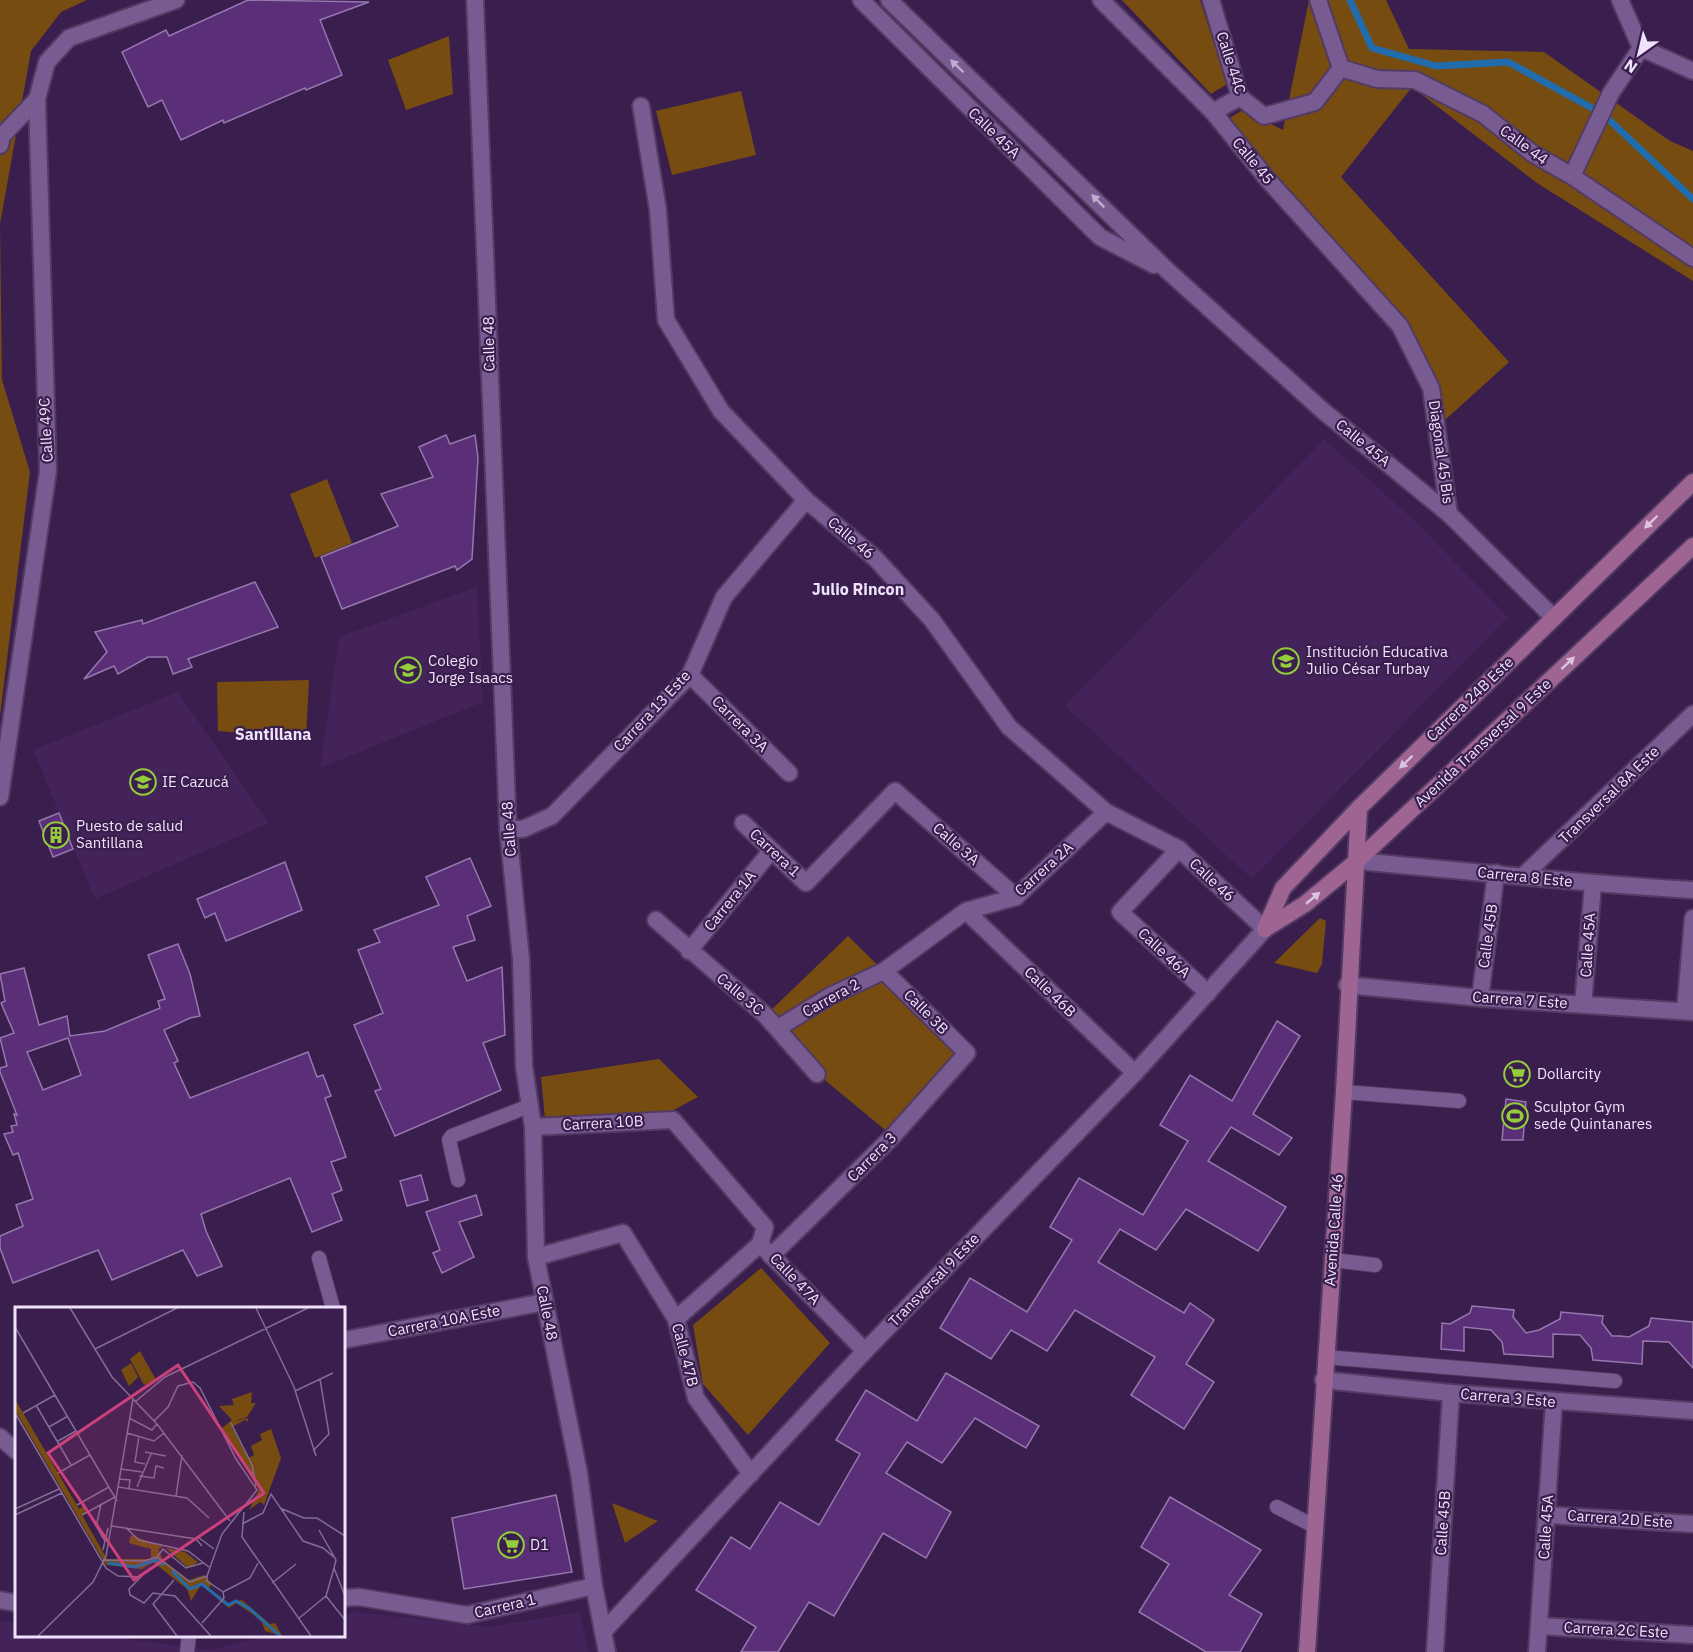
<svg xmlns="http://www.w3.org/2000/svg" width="1693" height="1652" font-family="'IBM Plex Sans',sans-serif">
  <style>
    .built { fill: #43235a }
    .green { fill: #774c10 }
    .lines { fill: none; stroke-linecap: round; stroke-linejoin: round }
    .stream { stroke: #216cac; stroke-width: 7 }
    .building { fill: #5a2f78; stroke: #9578ae; stroke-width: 1.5; fill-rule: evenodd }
    .service-casing { stroke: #523a62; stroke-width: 16 }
    .pedestrian-casing { stroke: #523a62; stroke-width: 20 }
    .minor-casing { stroke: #523a62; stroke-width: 20 }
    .secondary-casing { stroke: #523a62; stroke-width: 20 }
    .service { stroke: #785b90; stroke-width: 14 }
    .pedestrian { stroke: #785b90; stroke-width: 16 }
    .minor { stroke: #785b90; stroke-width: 16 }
    .secondary { stroke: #9e6592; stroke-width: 16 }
    .oneway { fill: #bfadd0 }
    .oneway2 { fill: #dbc4e1 }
    .labels { text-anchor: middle; stroke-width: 4.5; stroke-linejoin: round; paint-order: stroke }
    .street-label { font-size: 15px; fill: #efe3fb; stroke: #3a1e4e }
    .poi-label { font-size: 15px; fill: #efe3fb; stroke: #3a1e4e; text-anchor: start }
    .neighbourhood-label { font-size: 16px; font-weight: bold; fill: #efe3fb; stroke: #3a1e4e }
    .inset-river { fill: none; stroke: #216cac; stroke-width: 3 }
    .inset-road { fill: none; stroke: #826d93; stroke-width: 1.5 }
    .view { fill: #cb417b; fill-opacity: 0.15; stroke: #cb417b; stroke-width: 3 }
    .inset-edge { fill: none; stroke: #efe3fb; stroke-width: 3 }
  </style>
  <rect width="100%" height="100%" fill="#3a1e4e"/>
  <g class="built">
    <path d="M 1324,439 L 1415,521 L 1508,617 L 1252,879 L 1065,706 Z"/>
    <path d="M 477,587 L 483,702 L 320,768 L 339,637 Z"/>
    <path d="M 178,692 L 269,823 L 95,899 L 33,750 Z"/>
    <path d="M 355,1612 L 490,1627 L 580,1612 L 588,1652 L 0,1652 L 0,1621 L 16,1623 L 16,1636 L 105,1636 L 211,1650 L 265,1636 L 344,1636 L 344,1615 Z"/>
  </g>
  <g class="green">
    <path d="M 0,0 L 87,0 L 61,12 L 31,51 L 0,224 L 2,380 L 30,472 L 0,716 Z"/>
    <path d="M 1122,0 L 1200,0 L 1227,84 L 1211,94 Z"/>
    <path d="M 1309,0 L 1386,0 L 1409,49 L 1544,52 L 1670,141 L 1693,151 L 1693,281 L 1537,183 L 1412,87 L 1341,177 L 1509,362 L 1445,420 L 1437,383 L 1228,119 L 1243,110 L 1283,130 Z"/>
    <path d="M 449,36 L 453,94 L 406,110 L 388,60 Z"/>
    <path d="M 741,91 L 756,155 L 672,175 L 656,111 Z"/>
    <path d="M 327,479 L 352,543 L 315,558 L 290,494 Z"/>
    <path d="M 309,680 L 306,738 L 218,731 L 217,682 Z"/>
    <path d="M 1320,918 L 1326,921 L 1322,964 L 1317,973 L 1274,963 Z"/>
    <path d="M 848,936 L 966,1052 L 890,1134 L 820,1076 L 766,1015 Z"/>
    <path d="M 659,1059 L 698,1097 L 672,1111 L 545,1119 L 541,1077 Z"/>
    <path d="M 761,1268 L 830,1343 L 748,1435 L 703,1384 L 693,1325 Z"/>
    <path d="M 612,1503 L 658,1521 L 625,1543 Z"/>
  </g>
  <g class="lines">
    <path class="stream" d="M 1350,0 L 1372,48 L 1436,66 L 1508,62 L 1603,114 L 1693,199"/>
  </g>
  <g class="building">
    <path d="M 248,0 L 369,2 L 320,20 L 342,75 L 306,90 L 305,88 L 224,123 L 223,120 L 181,140 L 162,100 L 148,107 L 122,52 L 166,30 L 169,36 Z"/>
    <path d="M 446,435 L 450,444 L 475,435 L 478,458 L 472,559 L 457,570 L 455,566 L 342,609 L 321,557 L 398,526 L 381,494 L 433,477 L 419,447 Z"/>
    <path d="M 255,582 L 278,627 L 188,659 L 192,667 L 173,674 L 167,657 L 148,657 L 118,674 L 114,666 L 84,679 L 107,652 L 95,632 L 142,620 L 143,624 Z"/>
    <path d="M 59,813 L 73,849 L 53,857 L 39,821 Z"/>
    <path d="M 470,858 L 491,906 L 467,916 L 475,940 L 453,947 L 467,981 L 502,967 L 505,1035 L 483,1043 L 501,1090 L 395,1136 L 375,1091 L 381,1089 L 354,1025 L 383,1013 L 358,950 L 380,942 L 374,930 L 439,905 L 426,877 Z"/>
    <path d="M 285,862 L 302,910 L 226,941 L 215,913 L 205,918 L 197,899 Z"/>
    <path d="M 178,944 L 190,974 L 200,1016 L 190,1018 L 164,1030 L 178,1061 L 174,1063 L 190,1098 L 308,1052 L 317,1077 L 323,1075 L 331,1096 L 325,1098 L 346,1157 L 331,1162 L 342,1190 L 332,1194 L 342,1220 L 312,1232 L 290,1178 L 201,1214 L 206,1231 L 222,1266 L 197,1276 L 183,1250 L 112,1280 L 98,1250 L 13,1283 L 0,1248 L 0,1236 L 23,1226 L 16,1205 L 33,1199 L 18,1153 L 13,1155 L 4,1134 L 13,1132 L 11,1126 L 17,1125 L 14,1114 L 17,1115 L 0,1072 L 0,1068 L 7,1066 L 0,1038 L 14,1033 L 1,1003 L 5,1001 L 0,974 L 24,968 L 39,1025 L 67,1016 L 70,1036 L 105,1031 L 160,1008 L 158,1001 L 165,999 L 148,955 ZM 68,1038 L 81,1075 L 43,1090 L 27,1052 Z"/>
    <path d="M 1277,1021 L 1300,1036 L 1253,1114 L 1292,1138 L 1279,1155 L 1231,1127 L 1208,1161 L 1286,1207 L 1258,1251 L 1186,1209 L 1156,1250 L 1120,1229 L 1098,1262 L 1184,1313 L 1190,1303 L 1214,1320 L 1186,1364 L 1214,1382 L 1184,1429 L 1131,1395 L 1155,1357 L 1075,1310 L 1047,1351 L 1011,1330 L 991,1359 L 940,1328 L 970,1278 L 1027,1312 L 1072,1240 L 1050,1227 L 1079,1178 L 1143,1215 L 1188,1141 L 1160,1125 L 1190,1075 L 1232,1101 Z"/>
    <path d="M 1506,1099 L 1526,1102 L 1523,1140 L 1502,1140 Z"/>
    <path d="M 421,1175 L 428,1200 L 407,1206 L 400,1181 Z"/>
    <path d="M 476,1195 L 482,1215 L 459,1222 L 474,1257 L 442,1273 L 433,1253 L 440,1250 L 426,1212 Z"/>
    <path d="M 1472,1306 L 1514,1310 L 1513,1317 L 1526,1333 L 1539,1330 L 1560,1319 L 1561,1312 L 1603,1316 L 1602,1323 L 1612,1336 L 1620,1336 L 1629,1337 L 1649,1326 L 1651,1318 L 1693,1322 L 1693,1368 L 1669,1342 L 1643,1341 L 1642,1364 L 1593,1360 L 1591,1348 L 1580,1335 L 1553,1334 L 1553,1357 L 1504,1354 L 1502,1342 L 1491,1330 L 1464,1327 L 1464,1351 L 1441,1349 L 1442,1323 L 1450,1324 L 1470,1313 Z"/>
    <path d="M 946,1373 L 1039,1426 L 1026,1448 L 975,1418 L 942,1463 L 907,1442 L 886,1473 L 951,1512 L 926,1558 L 883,1533 L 834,1616 L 809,1602 L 778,1652 L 741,1652 L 756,1627 L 696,1590 L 731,1537 L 750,1549 L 780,1502 L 819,1525 L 860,1454 L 836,1440 L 866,1390 L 917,1421 Z"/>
    <path d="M 556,1495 L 572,1572 L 464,1589 L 452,1518 Z"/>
    <path d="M 1170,1497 L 1261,1550 L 1229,1595 L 1262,1614 L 1240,1652 L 1206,1652 L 1139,1612 L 1169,1564 L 1141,1547 Z"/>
  </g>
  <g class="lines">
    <g class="service-casing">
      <g id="service">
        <path d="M 1344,1092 L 1459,1101"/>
        <path d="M 458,1180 L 449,1140 L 452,1136 L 529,1106"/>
        <path d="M 319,1258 L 333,1308"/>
        <path d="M 1332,1260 L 1375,1265"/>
        <path d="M 1325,1357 L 1615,1381"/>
        <path d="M 1277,1507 L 1314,1526"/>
        <path d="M 187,1652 L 189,1636"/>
      </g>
    </g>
    <g class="pedestrian-casing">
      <path id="pedestrian" d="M 1435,1652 L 1451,1393"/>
    </g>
    <g class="minor-casing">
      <g id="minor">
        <path d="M 475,0 L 508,829 L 521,959 L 524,1066 L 533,1127 L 536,1257 L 579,1473 L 594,1586 L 607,1652"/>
        <path d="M 861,0 L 1100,237 L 1154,265"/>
        <path d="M 889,0 L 1169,272 L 1322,410 L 1449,514 L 1553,617"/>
        <path d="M 1101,0 L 1213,112 L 1268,180 L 1400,326 L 1431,388 L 1449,514"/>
        <path d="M 1211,0 L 1240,97 L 1264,116 L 1315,102 L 1341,68"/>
        <path d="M 1318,0 L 1341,68"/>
        <path d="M 1620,0 L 1641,48 L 1693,71"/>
        <path d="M 1341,68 L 1377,79 L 1415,80 L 1483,114 L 1532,153 L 1572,176 L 1693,258"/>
        <path d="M 1213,112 L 1240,97"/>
        <path d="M 0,145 L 2,136 L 37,99"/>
        <path d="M 1572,176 L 1611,93 L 1641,48"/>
        <path d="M 690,675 L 789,773"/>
        <path d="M 0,797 L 48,471 L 37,99 L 47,62 L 69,38 L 176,0"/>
        <path d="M 743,823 L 806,883 L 895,791 L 1016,897"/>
        <path d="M 508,829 L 523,829 L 552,816 L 690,675 L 724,597 L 806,500"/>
        <path d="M 1179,849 L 1120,912 L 1208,993"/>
        <path d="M 1357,861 C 1469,871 1581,884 1693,890"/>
        <path d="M 1524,875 L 1693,714"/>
        <path d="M 966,911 L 1135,1073"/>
        <path d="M 656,920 L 765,1015 L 817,1074"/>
        <path d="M 689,951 L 771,851"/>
        <path d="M 1347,985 L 1480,998 L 1693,1012"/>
        <path d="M 1480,998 L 1496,873"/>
        <path d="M 1583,1005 L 1593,884"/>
        <path d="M 1685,1011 L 1693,918"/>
        <path d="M 778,1028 L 830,996 L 884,971 L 966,911 L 1016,897 L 1106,812"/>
        <path d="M 533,1127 L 673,1120 L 765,1227 L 760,1244 L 865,1351"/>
        <path d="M 771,1256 L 893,1136 L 967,1053 L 884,971"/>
        <path d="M 536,1257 L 623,1233 L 676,1319 L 696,1398 L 751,1474"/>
        <path d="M 676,1319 L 760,1244"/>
        <path d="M 344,1340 L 545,1302"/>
        <path d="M 1323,1380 L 1451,1393 L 1693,1411"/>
        <path d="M 0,1437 L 16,1451"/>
        <path d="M 1547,1515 L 1693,1524"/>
        <path d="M 344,1598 L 359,1597 L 467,1615 L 594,1586"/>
        <path d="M 0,1600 L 16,1603"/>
        <path d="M 1539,1626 L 1693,1635"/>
        <path d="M 603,1632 L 865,1351 L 1135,1073 L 1265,929 L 1179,849 L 1106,812 L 1009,727 L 932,620 L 875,558 L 806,500 L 721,411 L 666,320 L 658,210 L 641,106"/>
        <path d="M 1537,1652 L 1554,1401"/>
      </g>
    </g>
    <g class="secondary-casing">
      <g id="secondary">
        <path d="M 1265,929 L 1283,888 L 1359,808 L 1693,482"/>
        <path d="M 1265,929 L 1305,904 L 1357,861 L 1693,546"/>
        <path d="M 1307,1652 L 1344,1092 L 1359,808"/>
      </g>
    </g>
    <use href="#service" class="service"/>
    <use href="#pedestrian" class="pedestrian"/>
    <use href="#minor" class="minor"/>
    <use href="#secondary" class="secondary"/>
  </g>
  <defs><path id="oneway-solid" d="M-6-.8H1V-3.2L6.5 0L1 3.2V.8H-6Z" transform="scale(1.5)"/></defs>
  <g class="oneway">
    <use href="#oneway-solid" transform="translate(957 66) rotate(-136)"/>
    <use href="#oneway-solid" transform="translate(1098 201) rotate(-135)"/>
  </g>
  <g class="oneway2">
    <use href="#oneway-solid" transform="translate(1651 522) rotate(136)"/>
    <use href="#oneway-solid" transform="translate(1568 663) rotate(-43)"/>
    <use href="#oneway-solid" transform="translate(1406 762) rotate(136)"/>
    <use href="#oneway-solid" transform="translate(1313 898) rotate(-40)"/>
  </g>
  <defs>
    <g id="school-ring" transform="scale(1.35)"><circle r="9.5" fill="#3a1e4e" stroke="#94cc3c" stroke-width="1.5"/><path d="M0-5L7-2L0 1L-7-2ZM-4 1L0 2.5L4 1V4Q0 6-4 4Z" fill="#94cc3c"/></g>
    <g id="building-ring" transform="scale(1.35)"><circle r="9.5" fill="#3a1e4e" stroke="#94cc3c" stroke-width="1.5"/><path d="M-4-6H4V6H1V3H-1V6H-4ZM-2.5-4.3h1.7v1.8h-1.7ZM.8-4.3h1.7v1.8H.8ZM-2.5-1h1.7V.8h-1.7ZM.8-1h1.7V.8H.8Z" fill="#94cc3c"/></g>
    <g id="supermarket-ring" transform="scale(1.35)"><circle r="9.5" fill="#3a1e4e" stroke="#94cc3c" stroke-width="1.5"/><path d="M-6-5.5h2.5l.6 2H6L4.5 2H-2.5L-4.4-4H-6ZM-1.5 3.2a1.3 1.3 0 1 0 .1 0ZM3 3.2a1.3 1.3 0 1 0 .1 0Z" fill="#94cc3c"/></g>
    <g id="stadium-ring" transform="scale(1.35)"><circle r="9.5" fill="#3a1e4e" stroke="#94cc3c" stroke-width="1.5"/><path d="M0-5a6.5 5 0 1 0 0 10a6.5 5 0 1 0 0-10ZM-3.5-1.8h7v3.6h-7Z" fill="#94cc3c"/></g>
  </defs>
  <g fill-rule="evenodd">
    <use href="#school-ring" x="1286" y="661"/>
    <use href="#school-ring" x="408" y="670"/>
    <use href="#school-ring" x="143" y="782"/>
    <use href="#building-ring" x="56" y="835"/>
    <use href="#supermarket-ring" x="1517" y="1074"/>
    <use href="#stadium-ring" x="1515" y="1116"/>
    <use href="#supermarket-ring" x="511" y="1545"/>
  </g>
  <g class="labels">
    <g class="street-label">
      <text transform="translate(1231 63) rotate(72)" y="5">Calle 44C</text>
      <text transform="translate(994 133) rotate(44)" y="5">Calle 45A</text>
      <text transform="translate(1524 145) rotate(36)" y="5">Calle 44</text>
      <text transform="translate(1253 161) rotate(50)" y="5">Calle 45</text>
      <text transform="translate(489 344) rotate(-91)" y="5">Calle 48</text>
      <text transform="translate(46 430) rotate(-93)" y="5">Calle 49C</text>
      <text transform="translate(1363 443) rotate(39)" y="5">Calle 45A</text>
      <text transform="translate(1441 452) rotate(82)" y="5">Diagonal 45 Bis</text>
      <text transform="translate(851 538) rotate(40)" y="5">Calle 46</text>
      <text transform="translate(1470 699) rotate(-44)" y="5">Carrera 24B Este</text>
      <text transform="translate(652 711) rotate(-47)" y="5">Carrera 13 Este</text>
      <text transform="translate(740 724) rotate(45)" y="5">Carrera 3A</text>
      <text transform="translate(1483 743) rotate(-43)" y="5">Avenida Transversal 9 Este</text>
      <text transform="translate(1609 795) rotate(-44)" y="5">Transversal 8A Este</text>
      <text transform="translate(509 829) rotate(-94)" y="5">Calle 48</text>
      <text transform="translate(956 844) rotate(41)" y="5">Calle 3A</text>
      <text transform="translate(775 853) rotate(43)" y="5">Carrera 1</text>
      <text transform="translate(1044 869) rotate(-42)" y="5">Carrera 2A</text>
      <text transform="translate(1525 877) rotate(6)" y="5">Carrera 8 Este</text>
      <text transform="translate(1212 880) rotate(43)" y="5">Calle 46</text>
      <text transform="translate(730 901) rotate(-51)" y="5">Carrera 1A</text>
      <text transform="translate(1488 936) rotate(-82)" y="5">Calle 45B</text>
      <text transform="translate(1588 945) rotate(-86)" y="5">Calle 45A</text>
      <text transform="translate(1164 953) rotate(43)" y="5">Calle 46A</text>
      <text transform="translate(1050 992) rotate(44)" y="5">Calle 46B</text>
      <text transform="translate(740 994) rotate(40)" y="5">Calle 3C</text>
      <text transform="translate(831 998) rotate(-29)" y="5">Carrera 2</text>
      <text transform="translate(1520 1000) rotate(4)" y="5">Carrera 7 Este</text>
      <text transform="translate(926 1012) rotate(45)" y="5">Calle 3B</text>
      <text transform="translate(603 1123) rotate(-3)" y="5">Carrera 10B</text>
      <text transform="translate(872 1157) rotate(-45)" y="5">Carrera 3</text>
      <text transform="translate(1334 1230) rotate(-86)" y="5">Avenida Calle 46</text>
      <text transform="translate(795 1279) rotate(46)" y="5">Calle 47A</text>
      <text transform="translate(934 1280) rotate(-46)" y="5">Transversal 9 Este</text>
      <text transform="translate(547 1313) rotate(79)" y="5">Calle 48</text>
      <text transform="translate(444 1321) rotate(-11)" y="5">Carrera 10A Este</text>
      <text transform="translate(685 1355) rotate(75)" y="5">Calle 47B</text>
      <text transform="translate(1508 1398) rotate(5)" y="5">Carrera 3 Este</text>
      <text transform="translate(1620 1519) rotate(4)" y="5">Carrera 2D Este</text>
      <text transform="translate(1443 1523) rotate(-86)" y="5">Calle 45B</text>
      <text transform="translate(1546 1527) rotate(-86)" y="5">Calle 45A</text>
      <text transform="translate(505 1606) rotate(-13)" y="5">Carrera 1</text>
      <text transform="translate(1616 1630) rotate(3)" y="5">Carrera 2C Este</text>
    </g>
    <g class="poi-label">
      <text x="1306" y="657">Institución Educativa<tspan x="1306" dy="17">Julio César Turbay</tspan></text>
      <text x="428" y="666">Colegio<tspan x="428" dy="17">Jorge Isaacs</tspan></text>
      <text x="162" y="787">IE Cazucá</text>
      <text x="76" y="831">Puesto de salud<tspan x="76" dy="17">Santillana</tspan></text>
      <text x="1537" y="1079">Dollarcity</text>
      <text x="1534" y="1112">Sculptor Gym<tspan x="1534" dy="17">sede Quintanares</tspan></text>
      <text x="530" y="1550">D1</text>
    </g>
    <g class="neighbourhood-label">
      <text x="858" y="595">Julio Rincon</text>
      <text x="273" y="740">Santillana</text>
    </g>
  </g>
  <g transform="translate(15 1307)">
    <rect width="330" height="330" fill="#3a1e4e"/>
    <path d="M 125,44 L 141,73 L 129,78 L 115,52 ZM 116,56 L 123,70 L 114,79 L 106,63 ZM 237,85 L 236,96 L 241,96 L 232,110 L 218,115 L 232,111 L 234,115 L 230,113 L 217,120 L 233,151 L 239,148 L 236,139 L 247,133 L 245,127 L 256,122 L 266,151 L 249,198 L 245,195 L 234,203 L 244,183 L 207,121 L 217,113 L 204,99 L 219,98 L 217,92 ZM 0,92 L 64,202 L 68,200 L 71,206 L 67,208 L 92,252 L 136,252 L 136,242 L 114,236 L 116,228 L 148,240 L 143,242 L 148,253 L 174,273 L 189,268 L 197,277 L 194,281 L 213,296 L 227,293 L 255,317 L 260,316 L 267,329 L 250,324 L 247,315 L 236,306 L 221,296 L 214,301 L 186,278 L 176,294 L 172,282 L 138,255 L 127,262 L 91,258 L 0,103 ZM 151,241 L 170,245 L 183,255 L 173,261 Z" fill="#774c10"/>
    <path class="inset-river" d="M 93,256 L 120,260 L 141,253 L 149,258M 157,264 L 175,282 L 187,277 L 213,298 L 221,294 L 235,302 L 265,329"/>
    <path class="inset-road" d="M 55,1 L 97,70 L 142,117 L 215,214M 241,1 L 279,80 L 301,149M 0,20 L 102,194M 80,42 L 162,1M 280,84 L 318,66M 118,92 L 103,180 L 172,191 L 194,211M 121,94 L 150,70 L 293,1M 21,98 L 56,158M 0,106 L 91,261 L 103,269 L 126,270 L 114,282 L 115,288 L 129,296 L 138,286 L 160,289 L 196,329M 8,106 L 40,88M 114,111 L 137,123 L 142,117M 139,114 L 153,100 L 163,79 L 178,75 L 185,81 L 221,152 L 242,183 L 207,227 L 192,269M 216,116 L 237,158 L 241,179M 34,120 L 53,109M 112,126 L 139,134 L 149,126M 124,129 L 120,155 L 130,157M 43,134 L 61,124M 298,144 L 314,127 L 305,72M 130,145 L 151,149M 106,162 L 127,165M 43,166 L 75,148M 124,169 L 139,171 L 141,159 L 149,161M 104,172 L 115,173 L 114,181M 122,180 L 136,147M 161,189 L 167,148M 67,195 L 90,234M 62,198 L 94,180M 265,201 L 289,211 L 302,211 L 330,229M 0,202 L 44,182M 229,205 L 227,230 L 296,329M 0,208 L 47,186M 67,208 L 100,190M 227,217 L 248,206 L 256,187 L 288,234 L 308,241 L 320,251M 97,219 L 181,232 L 187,239M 81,220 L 86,197M 111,221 L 124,233 L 173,244 L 194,260M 304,223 L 321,253 L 319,261 L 330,289M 183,230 L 199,242M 88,243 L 93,221M 142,250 L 148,242 L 171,261 L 188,256M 142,250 L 175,275 L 192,269M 88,253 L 129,254 L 142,250M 192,269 L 192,274 L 208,285M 159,273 L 138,297 L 162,329M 257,276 L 281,257M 208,285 L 235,271 L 243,256M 311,289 L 330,313M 311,289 L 319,261M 283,312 L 311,289M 187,316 L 209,291 L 208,285M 23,329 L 78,275 L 91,249 L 103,180"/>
    <path class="view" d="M 163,58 L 249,186 L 119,273 L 33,146 Z"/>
    <rect width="330" height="330" class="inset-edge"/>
  </g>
  <g transform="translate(1639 54) rotate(214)" stroke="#3a1e4e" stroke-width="4.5" paint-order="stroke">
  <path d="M0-4.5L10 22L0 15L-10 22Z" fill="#efe3fb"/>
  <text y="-9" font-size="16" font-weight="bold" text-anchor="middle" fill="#efe3fb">N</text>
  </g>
</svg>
